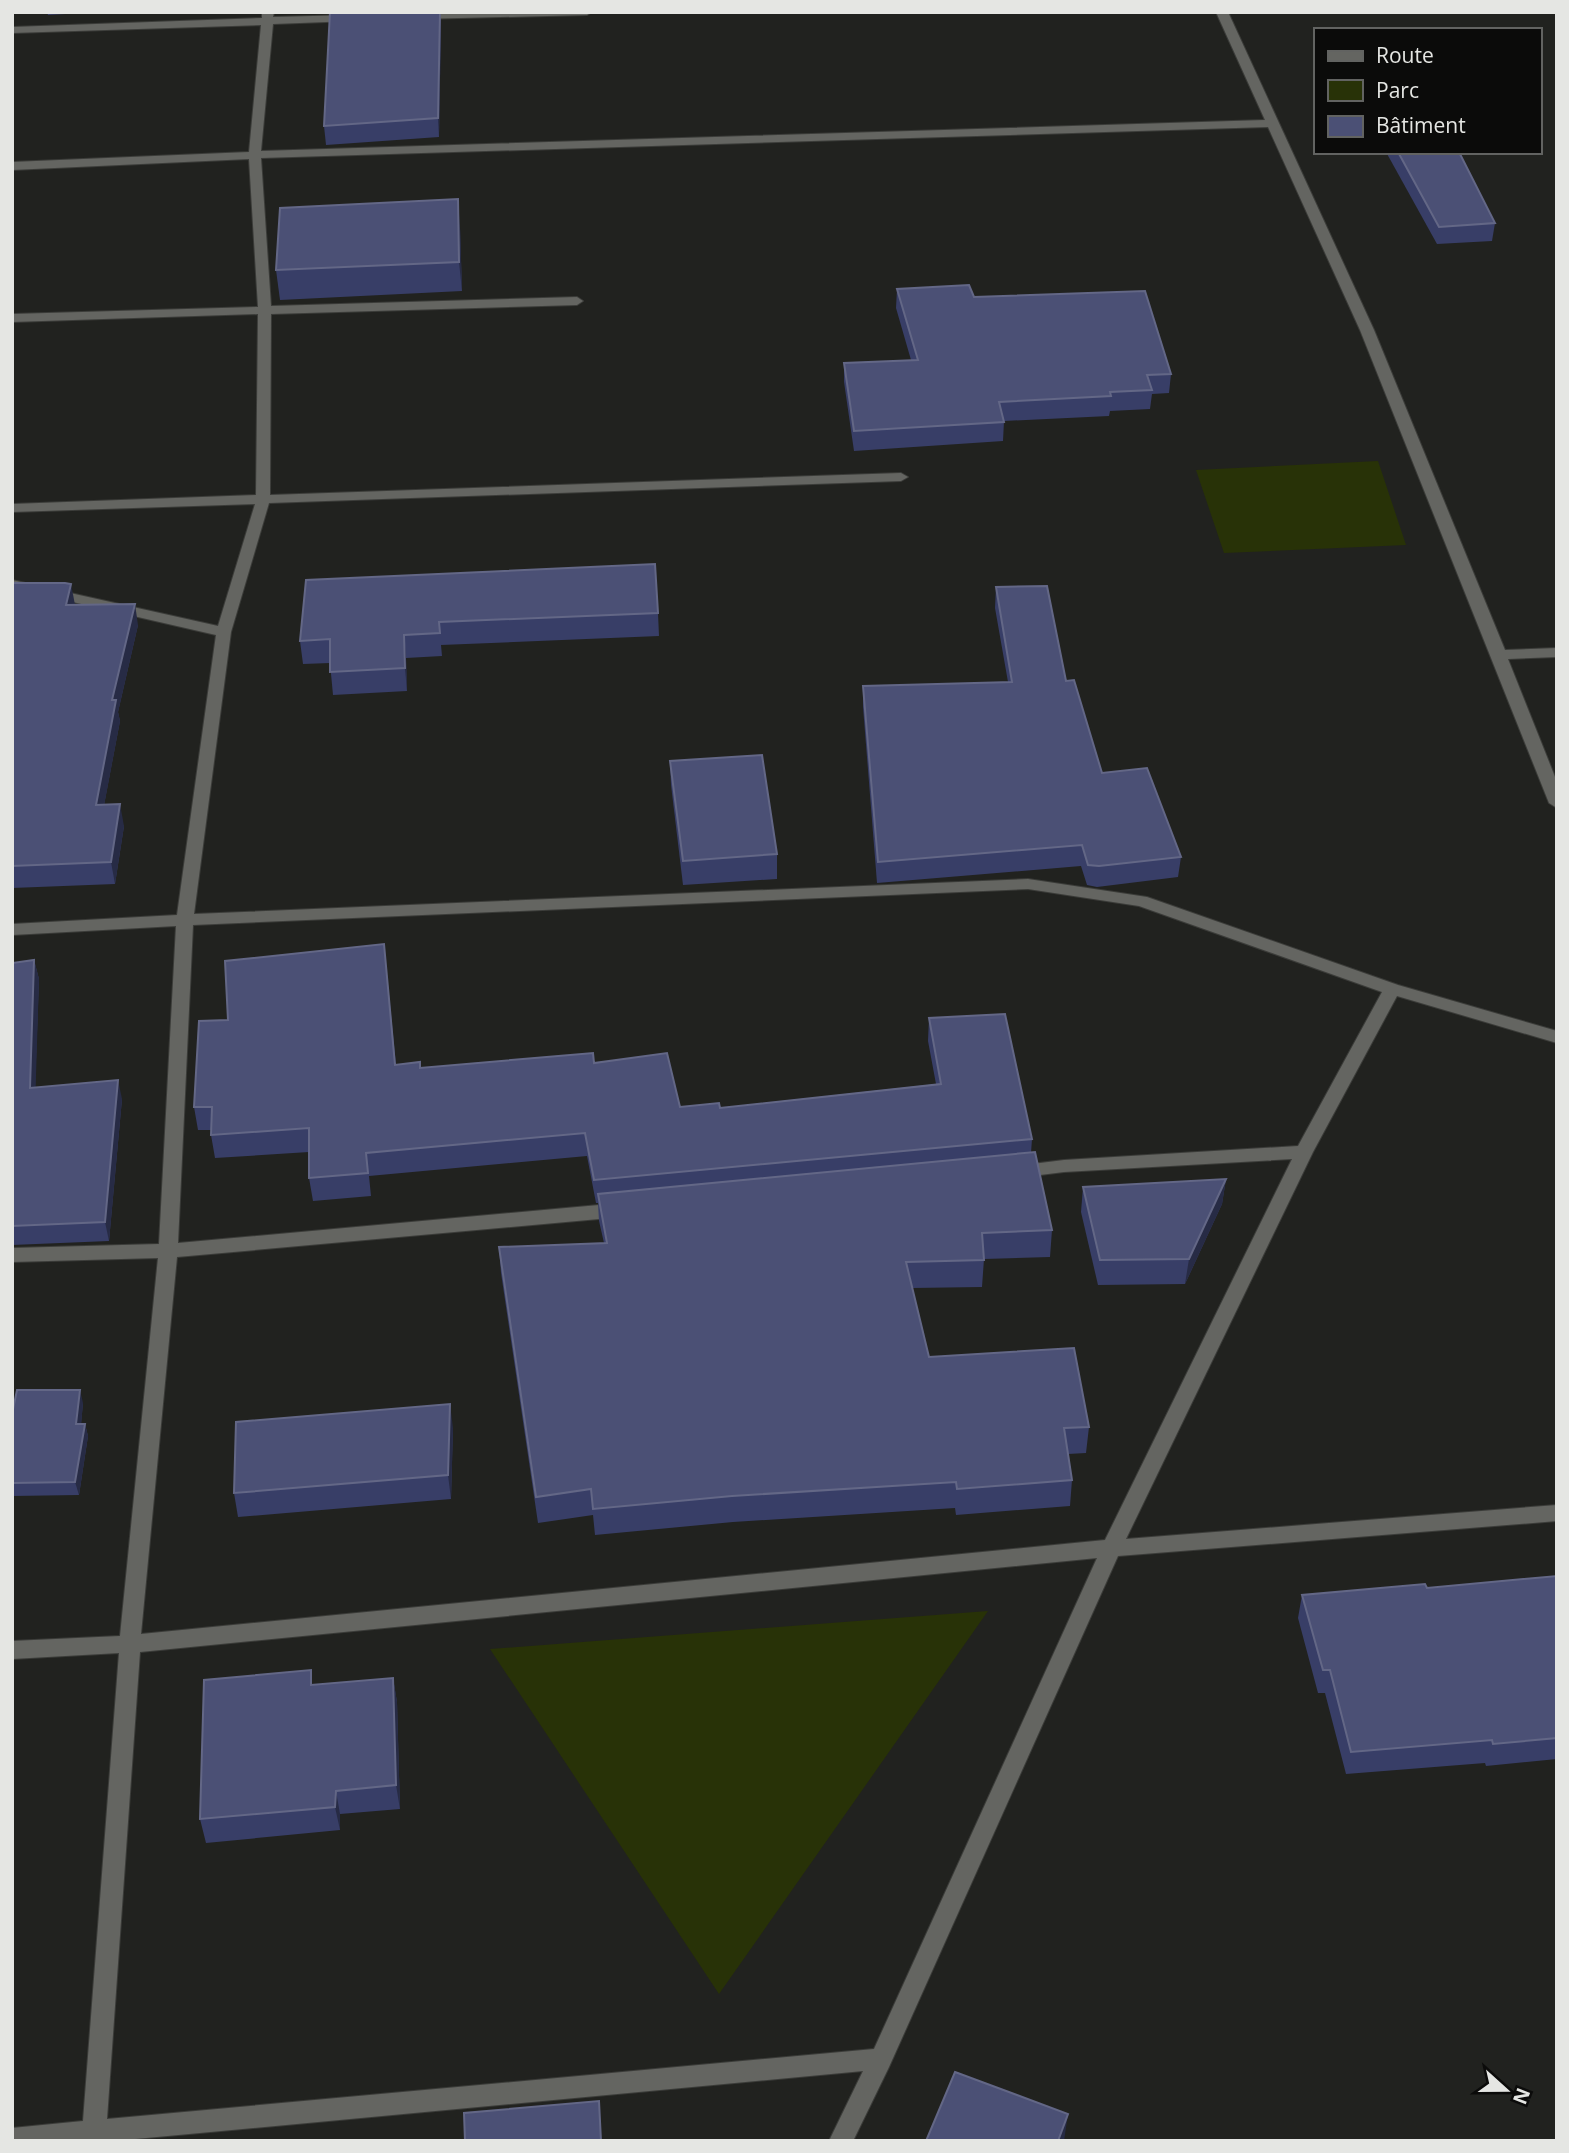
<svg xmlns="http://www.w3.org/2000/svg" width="1569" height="2153" font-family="'Open Sans',sans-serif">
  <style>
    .green { fill: #283207 }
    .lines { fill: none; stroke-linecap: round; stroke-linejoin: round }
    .street-casing { stroke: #3b3c39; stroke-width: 2 }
    .street { fill: #646561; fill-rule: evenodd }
    .wall { fill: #383e67 }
    .shaded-wall { fill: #272b45 }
    .building { fill: #4b5075; stroke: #636786; stroke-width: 2 }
  </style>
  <rect width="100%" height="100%" fill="#21221f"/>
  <g class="green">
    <path d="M 1378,461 L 1406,545 L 1224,553 L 1196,470 Z"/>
    <path d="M 988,1611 L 719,1994 L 490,1649 Z"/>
  </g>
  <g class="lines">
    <g class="street-casing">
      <g id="street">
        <path d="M 262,12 L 274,12 L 273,17 L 353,15 L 359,18 L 353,21 L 273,24 L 261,151 L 1265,120 L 1216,12 L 1228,12 L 1374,330 L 1505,650 L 1557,648 L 1557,657 L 1508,659 L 1557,782 L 1557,808 L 1549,803 L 1360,330 L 1268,127 L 261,158 L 271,306 L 577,297 L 583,301 L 577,305 L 271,314 L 270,495 L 901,473 L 908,477 L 901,481 L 269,503 L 231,632 L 194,914 L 1028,879 L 1147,897 L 1398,985 L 1557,1031 L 1557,1043 L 1397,996 L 1313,1152 L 1126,1539 L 1557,1505 L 1557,1521 L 1118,1556 L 889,2067 L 853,2141 L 829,2141 L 863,2071 L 114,2141 L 12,2141 L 12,2128 L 83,2121 L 119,1653 L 12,1659 L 12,1641 L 120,1636 L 158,1258 L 12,1262 L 12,1248 L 159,1244 L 176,926 L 12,935 L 12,924 L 177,915 L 216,635 L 12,588 L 12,580 L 218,626 L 255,504 L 12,512 L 12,504 L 256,495 L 258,314 L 12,322 L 12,314 L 258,307 L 249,159 L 12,170 L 12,162 L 249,152 L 261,25 L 12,33 L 12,27 L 262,18 ZM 1028,889 L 1139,906 L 1382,992 L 1298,1146 L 1064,1160 L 1015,1166 L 1009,1167 L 1006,1172 L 1009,1177 L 1015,1178 L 1064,1172 L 1292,1159 L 1105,1540 L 141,1634 L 177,1257 L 621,1217 L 627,1215 L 630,1210 L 627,1205 L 621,1203 L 178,1243 L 193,925 ZM 1097,1558 L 874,2049 L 107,2119 L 140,1652 Z"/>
        <path d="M 592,12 L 587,15 L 419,19 L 413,16 L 419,13 L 435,12 Z"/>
      </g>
    </g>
    <use href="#street" class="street"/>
  </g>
  <g class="wall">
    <path d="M 47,12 L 100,12 L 48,15 Z"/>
    <path d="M 441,22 L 439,137 L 326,145 L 324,126 Z"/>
    <path d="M 1386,152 L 1459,152 L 1495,223 L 1492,241 L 1437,244 Z"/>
    <path d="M 460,228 L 462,291 L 280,300 L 276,270 Z"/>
    <path d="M 897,289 L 974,297 L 1171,374 L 1169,393 L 1152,394 L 1150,409 L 1110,411 L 1109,416 L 1004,421 L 1003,441 L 854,451 L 844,382 L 844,363 L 911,360 L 896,308 Z"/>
    <path d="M 306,580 L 658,613 L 659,636 L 441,645 L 442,656 L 406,658 L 407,691 L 333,695 L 330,663 L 303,664 L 300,641 Z"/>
    <path d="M 12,583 L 138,625 L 118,712 L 120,721 L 104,805 L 124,826 L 115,884 L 12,888 Z"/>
    <path d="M 996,587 L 1066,681 L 1102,773 L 1181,857 L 1178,877 L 1097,887 L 1087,885 L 1081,866 L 877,883 L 863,707 L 863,686 L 1008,682 L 995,608 Z"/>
    <path d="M 670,761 L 777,854 L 777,879 L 683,885 L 671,785 Z"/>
    <path d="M 384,944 L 396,1065 L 421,1068 L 594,1063 L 680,1107 L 720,1108 L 936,1084 L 928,1041 L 929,1018 L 1032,1139 L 1031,1153 L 1052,1230 L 1050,1257 L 984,1259 L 982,1287 L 912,1288 L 929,1357 L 1089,1427 L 1086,1453 L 1068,1454 L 1072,1480 L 1070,1506 L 956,1515 L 955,1508 L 733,1522 L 595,1535 L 593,1515 L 538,1523 L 501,1273 L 499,1247 L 604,1243 L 599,1221 L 598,1203 L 596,1203 L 587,1156 L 369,1176 L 371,1196 L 313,1201 L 309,1178 L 309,1152 L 215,1158 L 211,1135 L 211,1130 L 198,1130 L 194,1107 L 228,1020 Z"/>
    <path d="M 34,960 L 39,979 L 35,1088 L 122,1099 L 109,1241 L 12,1245 L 12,963 Z"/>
    <path d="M 1226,1179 L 1222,1204 L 1185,1284 L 1098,1285 L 1081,1212 L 1083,1187 Z"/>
    <path d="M 83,1403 L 81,1424 L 85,1424 L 88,1436 L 79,1495 L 12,1496 L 12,1414 Z"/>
    <path d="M 453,1428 L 451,1499 L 238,1517 L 234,1493 Z"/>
    <path d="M 1557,1576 L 1557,1759 L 1486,1766 L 1485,1763 L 1346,1774 L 1325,1693 L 1318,1693 L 1298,1618 L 1302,1595 L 1427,1588 Z"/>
    <path d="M 393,1678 L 397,1702 L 400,1809 L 340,1814 L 340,1830 L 206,1843 L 200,1819 L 314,1685 Z"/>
  </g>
  <g class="shaded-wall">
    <path d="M 440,12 L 441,22 L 439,137 L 438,118 Z"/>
    <path d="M 458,199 L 460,228 L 462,291 L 459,262 Z"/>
    <path d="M 71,584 L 75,605 L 66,605 Z"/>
    <path d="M 135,604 L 138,625 L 118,712 L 120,721 L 100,827 L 96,805 L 112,700 Z"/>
    <path d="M 404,635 L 406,658 L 407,691 L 405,668 Z"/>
    <path d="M 120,804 L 124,826 L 115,884 L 111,862 Z"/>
    <path d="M 34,960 L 39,979 L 35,1107 L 30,1088 Z"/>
    <path d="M 118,1080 L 122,1099 L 109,1241 L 105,1222 Z"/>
    <path d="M 1226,1179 L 1222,1204 L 1185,1284 L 1189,1259 Z"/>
    <path d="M 80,1390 L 83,1403 L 80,1436 L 76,1424 Z"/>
    <path d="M 450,1404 L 453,1428 L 451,1499 L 448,1475 Z"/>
    <path d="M 85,1424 L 88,1436 L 79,1495 L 75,1482 Z"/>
    <path d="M 393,1678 L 397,1702 L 400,1809 L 396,1785 Z"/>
    <path d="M 336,1791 L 340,1814 L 340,1830 L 335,1807 Z"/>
    <path d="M 1068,2114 L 1064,2141 L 1058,2141 Z"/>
  </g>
  <g class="building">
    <path d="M 330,12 L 440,12 L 438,118 L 324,126 Z"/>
    <path d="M 1398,152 L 1459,152 L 1495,223 L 1439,227 Z"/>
    <path d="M 458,199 L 459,262 L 276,270 L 280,208 Z"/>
    <path d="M 969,285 L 974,297 L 1145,291 L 1171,374 L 1147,375 L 1152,390 L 1110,392 L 1111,396 L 999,402 L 1004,422 L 854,431 L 844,363 L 918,360 L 897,289 Z"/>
    <path d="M 655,564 L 658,613 L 439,622 L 440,633 L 404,635 L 405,668 L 330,672 L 330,639 L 300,641 L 306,580 Z"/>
    <path d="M 12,583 L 65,583 L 71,584 L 66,605 L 135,604 L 112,700 L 116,700 L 96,805 L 120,804 L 111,862 L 12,866 Z"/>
    <path d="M 1047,586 L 1066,681 L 1074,680 L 1102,773 L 1147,768 L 1181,857 L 1099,866 L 1088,865 L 1082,845 L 878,862 L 863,686 L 1012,682 L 996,587 Z"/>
    <path d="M 762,755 L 777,854 L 683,861 L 670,761 Z"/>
    <path d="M 384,944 L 395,1065 L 420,1062 L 420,1068 L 593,1053 L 594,1063 L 667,1053 L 680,1107 L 719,1103 L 720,1108 L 941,1084 L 929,1018 L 1005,1014 L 1032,1139 L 594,1180 L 585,1133 L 366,1153 L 368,1173 L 309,1178 L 309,1128 L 211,1135 L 212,1107 L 194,1107 L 199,1021 L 228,1020 L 225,961 Z"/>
    <path d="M 34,960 L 30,1088 L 118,1080 L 105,1222 L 12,1226 L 12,963 Z"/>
    <path d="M 1035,1152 L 1052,1230 L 982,1233 L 984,1260 L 906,1262 L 929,1357 L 1074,1348 L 1089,1427 L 1064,1428 L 1072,1480 L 957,1489 L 956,1482 L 732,1496 L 593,1509 L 591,1489 L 536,1497 L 499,1247 L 607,1243 L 598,1194 Z"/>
    <path d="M 1226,1179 L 1189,1259 L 1100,1260 L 1083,1187 Z"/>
    <path d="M 17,1390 L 80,1390 L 76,1424 L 85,1424 L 75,1482 L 12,1483 L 12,1414 Z"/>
    <path d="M 450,1404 L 448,1475 L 234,1493 L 236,1422 Z"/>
    <path d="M 1557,1576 L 1557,1738 L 1493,1744 L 1492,1740 L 1351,1752 L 1330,1670 L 1323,1670 L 1302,1595 L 1425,1584 L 1427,1588 Z"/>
    <path d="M 311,1670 L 311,1685 L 393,1678 L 396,1785 L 336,1791 L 335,1807 L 200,1819 L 204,1680 Z"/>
    <path d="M 955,2072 L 1068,2114 L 1058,2141 L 926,2141 Z"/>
    <path d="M 599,2101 L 601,2141 L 465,2141 L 464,2113 Z"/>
  </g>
  <rect width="1569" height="2153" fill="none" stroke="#e5e6e3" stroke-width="28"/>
  <rect x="1314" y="28" width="228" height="126" fill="#0b0b0a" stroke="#626361" stroke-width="2"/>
  <rect x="1328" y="51" width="35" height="10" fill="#646561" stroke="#626361" stroke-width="2"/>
  <text x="1376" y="63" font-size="21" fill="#e5e6e3">Route</text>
  <rect x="1328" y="80" width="35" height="21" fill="#283207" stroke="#626361" stroke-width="2"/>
  <text x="1376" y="98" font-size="21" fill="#e5e6e3">Parc</text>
  <rect x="1328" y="116" width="35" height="21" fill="#4b5075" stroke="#626361" stroke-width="2"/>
  <text x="1376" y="133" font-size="21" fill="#e5e6e3">Bâtiment</text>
  <g transform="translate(1506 2090) rotate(111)" stroke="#0b0b0a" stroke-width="5" paint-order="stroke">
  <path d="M0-5L12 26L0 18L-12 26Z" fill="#e5e6e3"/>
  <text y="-10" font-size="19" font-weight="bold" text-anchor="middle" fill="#e5e6e3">N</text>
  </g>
</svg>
